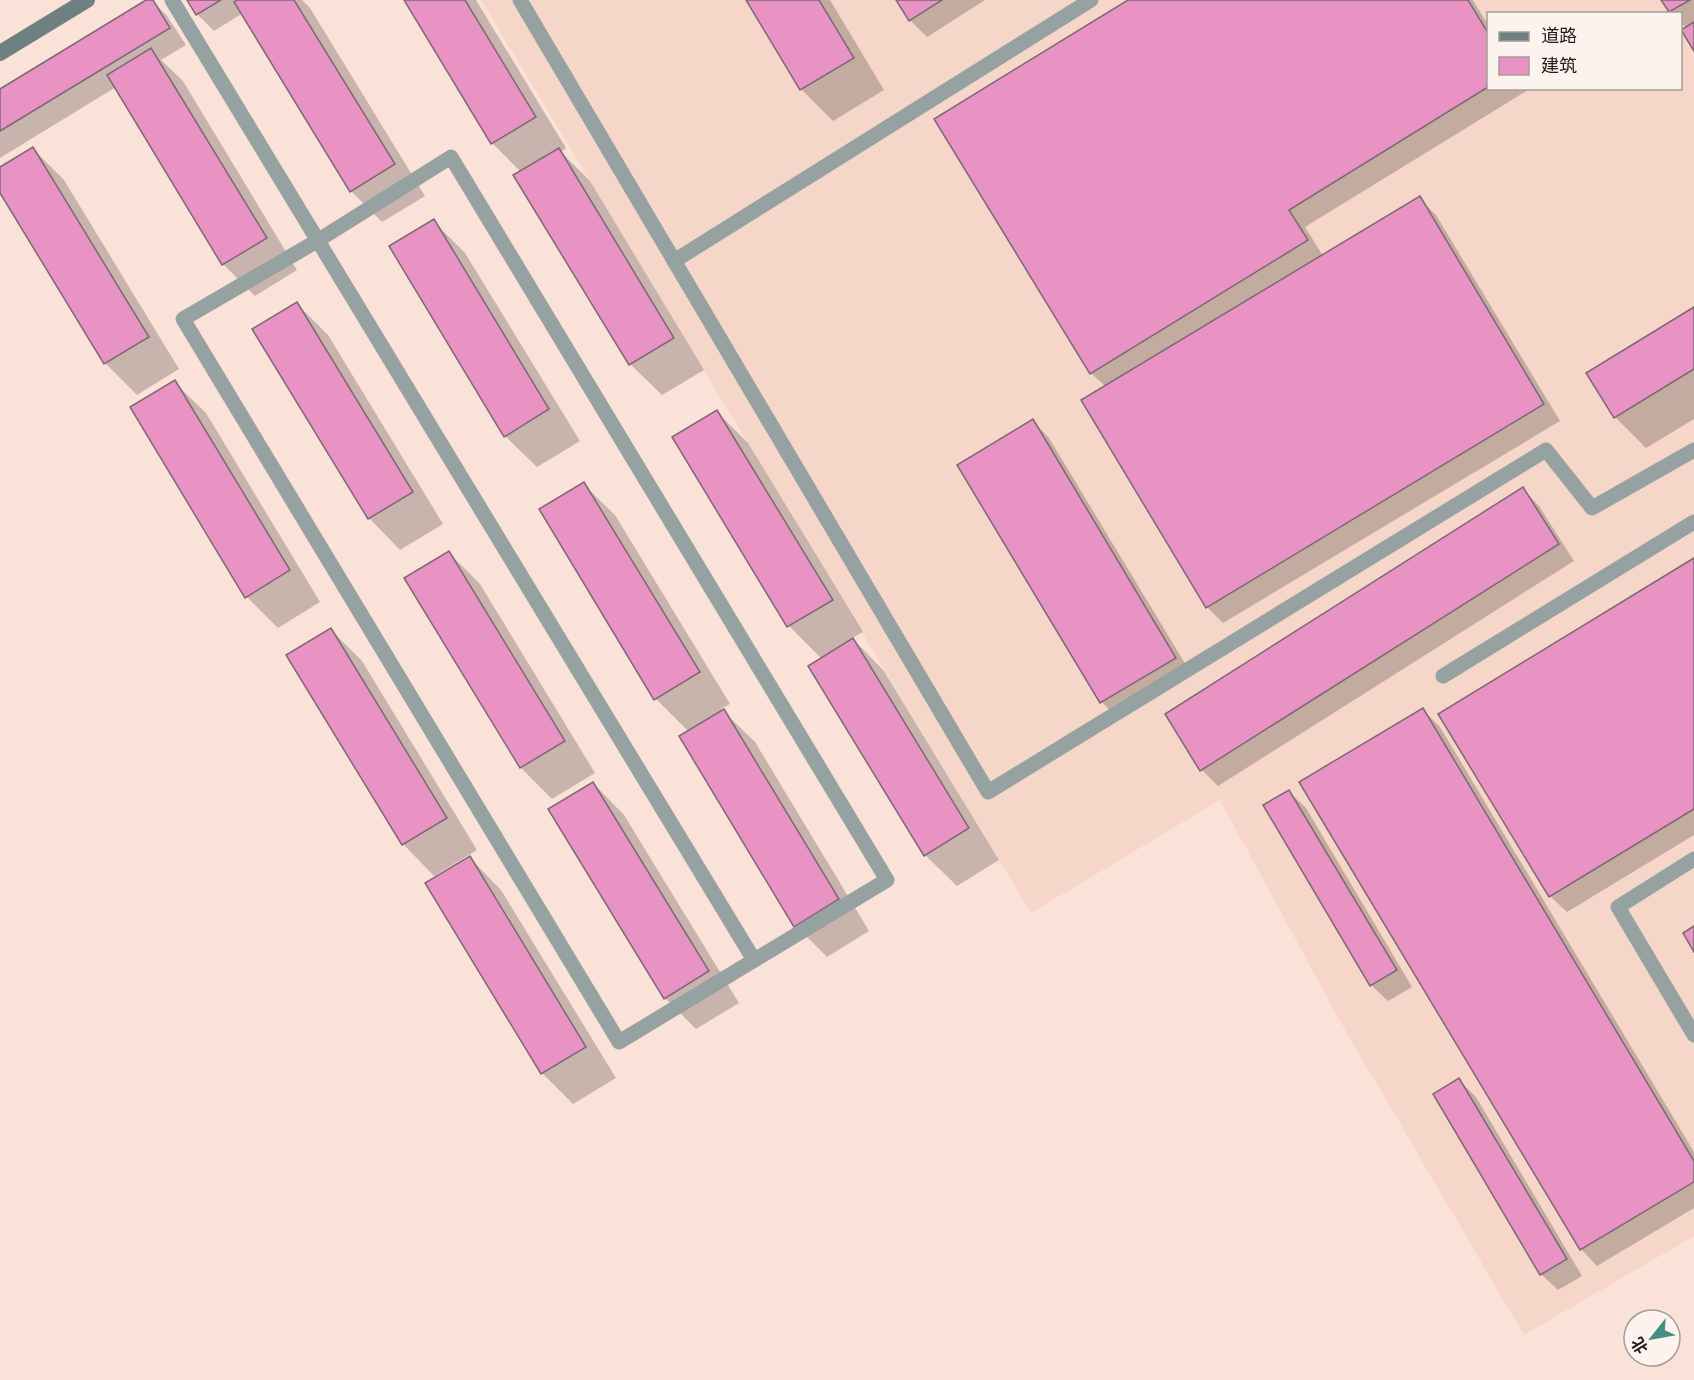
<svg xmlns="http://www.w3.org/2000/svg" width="1694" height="1380" font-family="Lora,'Noto Sans SC',serif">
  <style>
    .built { fill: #f5d6c8; fill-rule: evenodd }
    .shadow { fill: #0003 }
    .building { fill: #e992c4; stroke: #7d6974; stroke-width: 1.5 }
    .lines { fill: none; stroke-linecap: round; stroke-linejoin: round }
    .service { stroke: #96a2a2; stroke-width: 15 }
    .secondary { stroke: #6f8080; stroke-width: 16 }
  </style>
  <rect width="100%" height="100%" fill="#fae2d8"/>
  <path class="built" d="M 481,0 L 1694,0 L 1694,1236 L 1524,1335 L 1340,1021 L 1220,800 L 1031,913 ZM 1488,14 L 1680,14 L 1680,88 L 1488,88 Z"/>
  <g class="shadow">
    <path d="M 149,0 L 152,0 L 167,16 L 186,45 L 161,60 L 183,81 L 297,270 L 255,296 L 223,264 L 116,87 L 0,158 L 0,90 Z"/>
    <path d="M 189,0 L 302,0 L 310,8 L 425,196 L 382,222 L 351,191 L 243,13 L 214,31 L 197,14 Z"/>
    <path d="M 406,0 L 476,0 L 566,148 L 561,152 L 590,181 L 704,370 L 662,395 L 630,364 L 521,172 L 492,143 Z"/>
    <path d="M 748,0 L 830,0 L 884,90 L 833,121 L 801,89 Z"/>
    <path d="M 898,0 L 985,0 L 927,37 L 910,20 Z"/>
    <path d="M 1131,0 L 1473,0 L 1488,25 L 1488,88 L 1528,90 L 1305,227 L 1323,256 L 1419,198 L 1436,215 L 1560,421 L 1223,623 L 1207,607 L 1106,387 L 1091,373 Z"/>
    <path d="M 1663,0 L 1694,0 L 1694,48 L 1687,28 L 1680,22 L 1680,14 L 1672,14 Z"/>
    <path d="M 33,149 L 64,180 L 179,369 L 137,395 L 105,363 L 0,190 L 0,169 Z"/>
    <path d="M 433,221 L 465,253 L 580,441 L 537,467 L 505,436 Z"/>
    <path d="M 297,304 L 328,335 L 443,524 L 400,550 L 369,518 L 255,330 Z"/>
    <path d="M 1694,309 L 1694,419 L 1646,448 L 1615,417 Z"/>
    <path d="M 174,382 L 206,413 L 320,602 L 278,628 L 247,597 Z"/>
    <path d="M 717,412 L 748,443 L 863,632 L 852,638 L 884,671 L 999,860 L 957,886 L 925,855 L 822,659 L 789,626 L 674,437 Z"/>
    <path d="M 1033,421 L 1049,438 L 1192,675 L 1118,719 L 1102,702 L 959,465 Z"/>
    <path d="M 583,484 L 615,515 L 730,704 L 721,709 L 755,742 L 869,931 L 827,957 L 796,926 L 689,732 L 656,699 Z"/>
    <path d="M 1523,489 L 1539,506 L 1574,561 L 1218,786 L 1202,770 Z"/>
    <path d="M 449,553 L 480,584 L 595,773 L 552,799 L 521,768 L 406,579 Z"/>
    <path d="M 1694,559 L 1694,835 L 1567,912 L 1550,896 Z"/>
    <path d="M 331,630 L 362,661 L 477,850 L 434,876 L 403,844 L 288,656 Z"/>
    <path d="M 1423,710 L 1440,727 L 1694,1152 L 1694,1208 L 1597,1266 L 1581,1249 Z"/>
    <path d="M 593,783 L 624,815 L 739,1003 L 696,1029 L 665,998 Z"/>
    <path d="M 1289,792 L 1306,808 L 1412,987 L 1388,1001 L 1371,985 Z"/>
    <path d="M 470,858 L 501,890 L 616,1078 L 573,1104 L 542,1073 Z"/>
    <path d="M 1459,1080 L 1476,1097 L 1582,1276 L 1558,1290 L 1541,1274 Z"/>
  </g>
  <g class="building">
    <path d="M 146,0 L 153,0 L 170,28 L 0,131 L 0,89 Z"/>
    <path d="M 187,0 L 221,0 L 196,15 Z"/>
    <path d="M 237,0 L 294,0 L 395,164 L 350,192 L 234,2 Z"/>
    <path d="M 404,0 L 465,0 L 536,117 L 491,144 Z"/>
    <path d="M 746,0 L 819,0 L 854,58 L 800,90 Z"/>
    <path d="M 896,0 L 942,0 L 909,21 Z"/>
    <path d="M 1128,0 L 1468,0 L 1488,33 L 1488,87 L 1289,210 L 1308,240 L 1090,374 L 934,119 Z"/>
    <path d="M 1661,0 L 1690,0 L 1669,12 Z"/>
    <path d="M 1694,22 L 1694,51 L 1681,30 Z"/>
    <path d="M 151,48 L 267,238 L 222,265 L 107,75 Z"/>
    <path d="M 33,147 L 149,337 L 104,364 L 0,193 L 0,167 Z"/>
    <path d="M 559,148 L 674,338 L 629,365 L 513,175 Z"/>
    <path d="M 1420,196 L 1544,404 L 1206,608 L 1081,400 Z"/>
    <path d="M 434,219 L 549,409 L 504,437 L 389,246 Z"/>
    <path d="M 297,302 L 413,492 L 368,519 L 252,329 Z"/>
    <path d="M 1694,307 L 1694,369 L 1614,418 L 1586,373 Z"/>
    <path d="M 175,380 L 290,570 L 245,598 L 130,407 Z"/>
    <path d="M 717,410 L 833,600 L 787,627 L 672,437 Z"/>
    <path d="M 1033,419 L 1176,658 L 1100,703 L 957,465 Z"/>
    <path d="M 584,482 L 700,672 L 654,700 L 539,509 Z"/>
    <path d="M 1523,487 L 1559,544 L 1200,771 L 1165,714 Z"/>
    <path d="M 449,551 L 565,741 L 520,768 L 404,578 Z"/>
    <path d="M 1694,558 L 1694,809 L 1549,897 L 1438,714 Z"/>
    <path d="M 331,628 L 447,818 L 402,845 L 286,655 Z"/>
    <path d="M 853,638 L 969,828 L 924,856 L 808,666 Z"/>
    <path d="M 1423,708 L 1694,1161 L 1694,1182 L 1580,1250 L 1299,782 Z"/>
    <path d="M 724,709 L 839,899 L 794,927 L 679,736 Z"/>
    <path d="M 593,782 L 709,971 L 664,999 L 548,809 Z"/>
    <path d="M 1289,790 L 1397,970 L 1370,986 L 1263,805 Z"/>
    <path d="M 470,856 L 586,1047 L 541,1074 L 425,883 Z"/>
    <path d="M 1694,926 L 1694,952 L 1683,933 Z"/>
    <path d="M 1459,1078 L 1567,1259 L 1540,1275 L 1433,1094 Z"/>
  </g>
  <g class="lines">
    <g class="service">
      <path d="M 172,0 L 754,960"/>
      <path d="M 520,0 L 988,792 L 1546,450 L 1592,508 L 1694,450"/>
      <path d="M 451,157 L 887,880 L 619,1042 L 183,319 L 317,241 Z"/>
      <path d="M 674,261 L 1091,0"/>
      <path d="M 1443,676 L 1694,522"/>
      <path d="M 1694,859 L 1618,907 L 1694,1035"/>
    </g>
    <path class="secondary" d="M 0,53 L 87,0"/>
  </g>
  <rect x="1487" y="12" width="195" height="78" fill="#fcf3ee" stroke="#a59c98" stroke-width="1.5"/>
  <rect x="1499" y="32" width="30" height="9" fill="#6f8080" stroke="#a59c98" stroke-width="1.5"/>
  <text x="1541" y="42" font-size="18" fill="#221a16">道路</text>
  <rect x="1499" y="57" width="30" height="18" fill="#e992c4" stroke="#a59c98" stroke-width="1.5"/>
  <text x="1541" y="72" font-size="18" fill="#221a16">建筑</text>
  <g transform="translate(1652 1338) rotate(239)"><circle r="28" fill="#fcf3ee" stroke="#a59c98" stroke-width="1.5"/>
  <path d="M0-4.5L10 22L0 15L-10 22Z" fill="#478c82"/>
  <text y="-9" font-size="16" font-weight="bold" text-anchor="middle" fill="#221a16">北</text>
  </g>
</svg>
